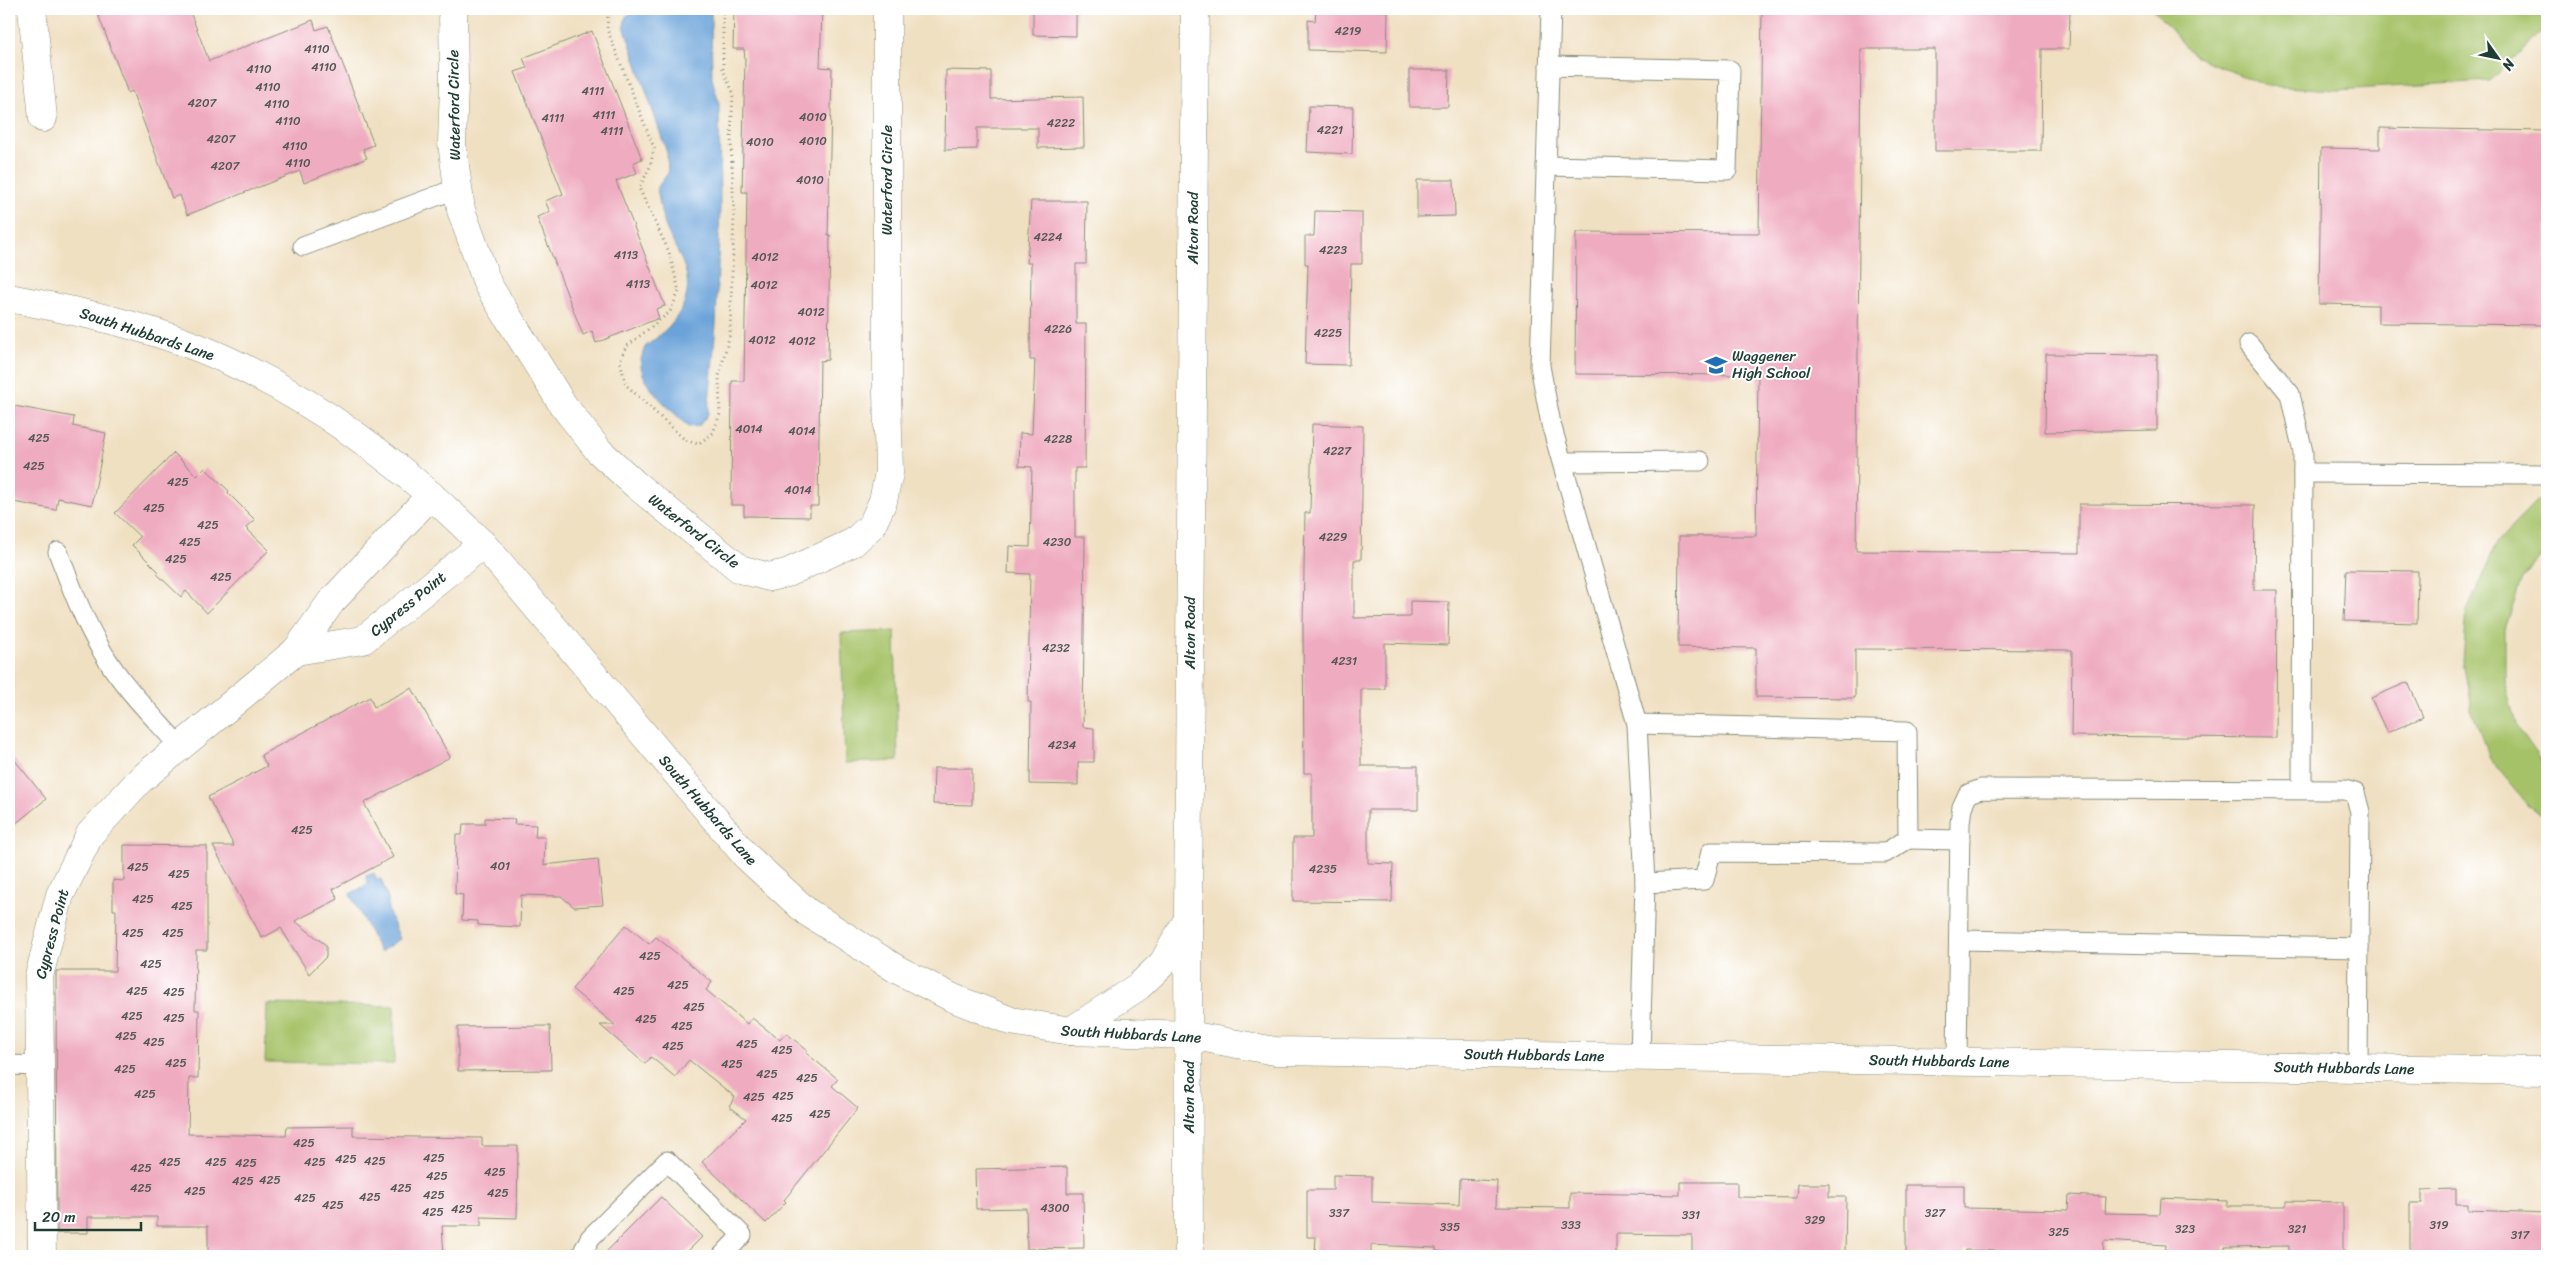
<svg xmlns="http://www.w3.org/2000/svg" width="2556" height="1265" font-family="Sriracha,sans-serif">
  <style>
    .green { fill: #a6c268; stroke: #62804e }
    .water { fill: #6ba3d9; stroke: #457086 }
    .building { fill: #efabc0 }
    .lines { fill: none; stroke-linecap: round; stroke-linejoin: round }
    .service-casing { stroke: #888e7b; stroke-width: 21 }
    .minor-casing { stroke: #888e7b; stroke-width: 29 }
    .tertiary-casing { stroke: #888e7b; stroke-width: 29 }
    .path { stroke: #888e7b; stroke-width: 3; stroke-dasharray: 1 4; stroke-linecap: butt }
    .service { stroke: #fff; stroke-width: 19 }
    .minor { stroke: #fff; stroke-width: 28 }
    .tertiary { stroke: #fff; stroke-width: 28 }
    .labels { text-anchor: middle; stroke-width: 4; stroke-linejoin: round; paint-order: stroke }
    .number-label { font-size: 12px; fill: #535857 }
    .street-label { font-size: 15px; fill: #1f3d34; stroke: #fff }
    .poi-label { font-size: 15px; fill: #1f3d34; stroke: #fff; text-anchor: start }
  </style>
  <rect width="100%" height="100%" fill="#fff"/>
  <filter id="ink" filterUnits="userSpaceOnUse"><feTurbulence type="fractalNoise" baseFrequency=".02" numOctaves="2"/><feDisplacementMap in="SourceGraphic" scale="10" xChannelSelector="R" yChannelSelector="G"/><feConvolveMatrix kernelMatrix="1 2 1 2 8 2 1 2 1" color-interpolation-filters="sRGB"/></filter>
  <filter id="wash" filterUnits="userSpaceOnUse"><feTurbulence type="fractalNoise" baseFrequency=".0096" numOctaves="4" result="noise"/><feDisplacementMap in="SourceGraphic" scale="20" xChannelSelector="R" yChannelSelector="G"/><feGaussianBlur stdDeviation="1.12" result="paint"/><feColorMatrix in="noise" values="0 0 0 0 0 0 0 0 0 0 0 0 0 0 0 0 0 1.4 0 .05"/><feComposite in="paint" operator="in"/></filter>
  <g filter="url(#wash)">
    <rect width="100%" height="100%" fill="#f0e0c2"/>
    <g class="green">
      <path d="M 2153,9 L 2547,9 L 2547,27 L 2489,81 L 2337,90 L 2267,86 L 2194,56 Z"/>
      <path d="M 2547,495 L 2547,549 L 2522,579 L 2505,629 L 2505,680 L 2518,728 L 2547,770 L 2547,821 L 2528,805 L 2490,759 L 2471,709 L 2463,661 L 2467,611 L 2497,542 L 2536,502 Z"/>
      <path d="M 895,631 L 898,761 L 845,763 L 841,633 Z"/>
      <path d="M 267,1004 L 394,1006 L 394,1064 L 265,1062 Z"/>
    </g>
    <g class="water">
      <path d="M 639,9 L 711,9 L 712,78 L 719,104 L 720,207 L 716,325 L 708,414 L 699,426 L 688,427 C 673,410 644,390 641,366 C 640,360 643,353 645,347 C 674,325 699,300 682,261 C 676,247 667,233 663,219 C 660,209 659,198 657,188 L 668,173 L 667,153 L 624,26 L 626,16 Z"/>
      <path d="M 374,873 L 377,880 L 381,879 L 388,898 L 388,910 L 400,939 L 380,952 L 350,894 L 368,884 L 366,876 Z"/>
    </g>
    <g id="blocks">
      <g class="building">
        <path d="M 96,9 L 189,9 L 209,61 L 313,20 L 316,30 L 328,26 L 374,145 L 363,149 L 367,158 L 304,183 L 300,171 L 187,215 L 180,195 L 172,198 L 132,91 L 128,93 Z"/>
        <path d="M 734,9 L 822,9 L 820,67 L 832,68 L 828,235 L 830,235 L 828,360 L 820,361 L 818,506 L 810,506 L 810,517 L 744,516 L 744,505 L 731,505 L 732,381 L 744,381 L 747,192 L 742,192 L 745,59 L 744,49 L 733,49 Z"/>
        <path d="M 1033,9 L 1076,9 L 1076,36 L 1033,35 Z"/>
        <path d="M 1316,9 L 1388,11 L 1387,52 L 1308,50 L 1308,20 L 1315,21 Z"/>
        <path d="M 1762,9 L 2070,9 L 2069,49 L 2042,49 L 2041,151 L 1935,151 L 1935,49 L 1861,49 L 1856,551 L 2079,553 L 2079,504 L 2255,505 L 2254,590 L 2277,590 L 2276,738 L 2071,736 L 2072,650 L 1855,649 L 1855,698 L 1756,697 L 1756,648 L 1678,647 L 1679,536 L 1756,536 L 1758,375 L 1575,374 L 1576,232 L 1759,233 Z"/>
        <path d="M 592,31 L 642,159 L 633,163 L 637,173 L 616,181 L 665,306 L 656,309 L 659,318 L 596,343 L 592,331 L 583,335 L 537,217 L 550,212 L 545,201 L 563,194 L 515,72 L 527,68 L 523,58 Z"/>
        <path d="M 946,70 L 991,71 L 991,99 L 1083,97 L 1084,147 L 1038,148 L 1038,128 L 977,128 L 977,149 L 945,150 Z"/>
        <path d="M 1409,70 L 1449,70 L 1448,107 L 1409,107 Z"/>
        <path d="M 1309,106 L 1353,107 L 1352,154 L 1307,152 Z"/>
        <path d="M 2380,128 L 2547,131 L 2547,325 L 2378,323 L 2378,305 L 2319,304 L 2321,148 L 2380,149 Z"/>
        <path d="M 1417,180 L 1454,180 L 1455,216 L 1417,217 Z"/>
        <path d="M 1031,201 L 1087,201 L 1086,264 L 1076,264 L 1076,324 L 1086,324 L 1085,468 L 1075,468 L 1075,537 L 1085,537 L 1083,727 L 1094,728 L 1094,762 L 1078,762 L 1078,785 L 1030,784 L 1031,702 L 1028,702 L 1030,574 L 1008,573 L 1009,546 L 1030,547 L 1032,467 L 1019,466 L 1020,433 L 1032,434 L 1035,360 L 1030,360 L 1031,263 L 1027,263 Z"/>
        <path d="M 1315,211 L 1362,212 L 1362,264 L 1351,264 L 1349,365 L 1305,364 L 1308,264 L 1305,264 L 1305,236 L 1314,236 Z"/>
        <path d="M 2046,354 L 2157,355 L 2157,430 L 2045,432 Z"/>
        <path d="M 9,405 L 74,417 L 73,426 L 106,433 L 92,505 L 58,498 L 56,510 L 9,501 Z"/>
        <path d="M 1312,424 L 1363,426 L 1361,560 L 1354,560 L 1354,618 L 1410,617 L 1410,601 L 1449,602 L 1448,645 L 1385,643 L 1385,689 L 1361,689 L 1361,766 L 1418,766 L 1418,810 L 1368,810 L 1368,863 L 1393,864 L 1392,902 L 1293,901 L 1293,838 L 1312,838 L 1312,773 L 1304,773 L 1303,624 L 1305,513 L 1310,513 Z"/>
        <path d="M 174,453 L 197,476 L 205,468 L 229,491 L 228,493 L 255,520 L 246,528 L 269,550 L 207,613 L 186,591 L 181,597 L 157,574 L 159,572 L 132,545 L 140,537 L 115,513 Z"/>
        <path d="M 2346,570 L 2418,571 L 2417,623 L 2344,621 Z"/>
        <path d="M 2408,682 L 2423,717 L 2387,733 L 2371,698 Z"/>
        <path d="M 412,688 L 450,757 L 364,803 L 393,857 L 333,889 L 338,899 L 295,921 L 326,945 L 326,957 L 309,974 L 281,928 L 262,938 L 213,846 L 234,846 L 208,797 L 267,766 L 261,755 L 370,697 L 374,707 Z"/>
        <path d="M 9,753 L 46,799 L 9,829 Z"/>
        <path d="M 934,768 L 972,768 L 972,805 L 933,804 Z"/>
        <path d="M 485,818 L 515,819 L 514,824 L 536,825 L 535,837 L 545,837 L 544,865 L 598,859 L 603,905 L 574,907 L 561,896 L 521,895 L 520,927 L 478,925 L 478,921 L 462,920 L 463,895 L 455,894 L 456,835 L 462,835 L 463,824 L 485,824 Z"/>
        <path d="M 124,845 L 207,846 L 207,950 L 196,950 L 195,1010 L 199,1010 L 198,1078 L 189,1078 L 188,1134 L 286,1136 L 287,1127 L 353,1126 L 353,1136 L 482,1138 L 482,1146 L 518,1146 L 517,1218 L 481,1217 L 481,1226 L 442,1226 L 444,1256 L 208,1256 L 208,1226 L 157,1226 L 157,1217 L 88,1217 L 88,1233 L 57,1233 L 56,974 L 56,971 L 115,971 L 116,910 L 113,910 L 113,880 L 124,881 Z"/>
        <path d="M 626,925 L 649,944 L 656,937 L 686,961 L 712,982 L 706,990 L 747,1024 L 752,1018 L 780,1040 L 786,1033 L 808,1051 L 806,1053 L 838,1079 L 832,1086 L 858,1108 L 784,1200 L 786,1202 L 766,1223 L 702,1162 L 746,1119 L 729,1106 L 735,1097 L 689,1060 L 675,1077 L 651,1057 L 645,1064 L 600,1025 L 615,1025 L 572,989 Z"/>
        <path d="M 550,1026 L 551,1070 L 458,1071 L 458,1027 Z"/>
        <path d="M 1067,1167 L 1067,1193 L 1083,1193 L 1084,1248 L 1027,1249 L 1026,1208 L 976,1209 L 975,1169 Z"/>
        <path d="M 1333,1175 L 1372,1176 L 1372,1202 L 1459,1205 L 1460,1179 L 1497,1181 L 1496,1207 L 1570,1208 L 1570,1193 L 1680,1195 L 1680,1182 L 1737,1182 L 1737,1197 L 1797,1198 L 1798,1184 L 1829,1184 L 1829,1197 L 1846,1197 L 1845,1255 L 1692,1254 L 1692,1235 L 1616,1234 L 1616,1255 L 1560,1256 L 1560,1252 L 1452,1253 L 1436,1251 L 1436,1248 L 1371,1245 L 1371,1254 L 1315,1254 L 1316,1237 L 1307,1237 L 1307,1190 L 1333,1190 Z"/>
        <path d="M 1906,1185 L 1964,1185 L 1964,1208 L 2068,1210 L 2069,1195 L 2106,1197 L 2105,1213 L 2160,1214 L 2161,1198 L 2227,1201 L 2227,1206 L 2286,1206 L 2286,1201 L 2343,1202 L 2343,1256 L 2289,1256 L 2289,1246 L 2225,1247 L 2224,1256 L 2165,1256 L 2166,1245 L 2104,1241 L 2103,1256 L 2047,1256 L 2047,1253 L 1965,1250 L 1965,1256 L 1906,1255 Z"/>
        <path d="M 2456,1189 L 2456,1204 L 2468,1204 L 2468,1210 L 2547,1213 L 2547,1256 L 2469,1254 L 2469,1256 L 2410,1256 L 2410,1203 L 2422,1203 L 2422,1190 Z"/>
        <path d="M 661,1197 L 702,1237 L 683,1256 L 602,1256 Z"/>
      </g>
    </g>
  </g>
  <g filter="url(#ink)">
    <use href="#blocks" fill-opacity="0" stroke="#888e7b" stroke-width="1"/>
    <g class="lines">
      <g class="service-casing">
        <g id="service">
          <path d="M 1551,9 L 1540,366 L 1551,424 L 1637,724 L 1645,883 L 1640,1056"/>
          <path d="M 1546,166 L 1727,170 L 1730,70 L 1549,66"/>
          <path d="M 303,246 L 458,188"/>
          <path d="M 2249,344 L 2290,394 L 2303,452 L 2302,789"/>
          <path d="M 1563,462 L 1700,461"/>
          <path d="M 2303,473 L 2547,474"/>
          <path d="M 58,552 C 71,586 83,619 102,651 C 122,686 153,716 180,747"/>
          <path d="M 1637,724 L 1907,731 L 1908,839 L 1885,853 L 1711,852 L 1704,880 L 1645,883"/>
          <path d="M 1908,839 L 1960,840"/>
          <path d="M 1960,940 L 2359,948"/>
          <path d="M 1957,1061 L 1960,823 L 1962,807 L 1968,794 L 1981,789 L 2345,790 L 2355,793 L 2360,812 L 2358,1068"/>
          <path d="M 9,1065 L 40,1066"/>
          <path d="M 581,1256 L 590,1238 L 667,1161 L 742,1235 L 722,1256"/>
        </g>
      </g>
      <g class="minor-casing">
        <g id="minor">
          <path d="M 32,9 L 43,118"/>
          <path d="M 453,9 L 454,85 L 452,143 L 461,210 L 488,285 L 563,405 L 599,451 L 636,485 L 740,569 L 769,577 L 787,573 L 854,542 L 872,525 L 883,501 L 889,473 L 887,392 L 887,9"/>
          <path d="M 431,495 L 331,602 L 296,651 L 363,640 L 483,544"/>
          <path d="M 1071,1031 L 1139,986 L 1163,963 L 1188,919"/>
          <path d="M 42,1256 L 39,976 L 60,895 L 90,834 L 140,780 L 296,651"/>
          <path d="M 1189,1256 L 1188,919 L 1195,9"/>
        </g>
      </g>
      <g class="tertiary-casing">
        <path id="tertiary" d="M 9,298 C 83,312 158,328 227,360 C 327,407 415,474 491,553 L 747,857 L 807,912 L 898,970 L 953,998 L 1011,1021 L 1071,1031 L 1189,1035 L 1275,1051 L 2547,1071"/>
      </g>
      <path class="path" d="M 619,9 L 608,14 L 607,29 L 654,148 L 650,167 L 639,188 L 669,252 L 679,291 L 670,312 L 626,347 L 620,361 L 626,385 L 685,440 L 698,444 L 713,433 L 720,414 L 719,376 L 730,334 L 734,216 L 731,138 L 733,92 L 723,70 L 723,9"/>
      <use href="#service" class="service"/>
      <use href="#minor" class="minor"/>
      <use href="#tertiary" class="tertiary"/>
    </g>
  </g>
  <defs>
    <g id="school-bare" transform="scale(1.725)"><path d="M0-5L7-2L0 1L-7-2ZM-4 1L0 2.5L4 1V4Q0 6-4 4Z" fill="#1f6fb2" stroke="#fff" stroke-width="2.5" paint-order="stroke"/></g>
  </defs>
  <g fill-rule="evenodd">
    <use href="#school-bare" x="1716" y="365"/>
  </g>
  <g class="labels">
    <g class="number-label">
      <text x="1348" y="35">4219</text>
      <text x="317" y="53">4110</text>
      <text x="324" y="71">4110</text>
      <text x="259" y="73">4110</text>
      <text x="268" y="91">4110</text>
      <text x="593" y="95">4111</text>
      <text x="202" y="107">4207</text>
      <text x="277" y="108">4110</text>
      <text x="604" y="119">4111</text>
      <text x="813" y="121">4010</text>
      <text x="553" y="122">4111</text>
      <text x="288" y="125">4110</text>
      <text x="1061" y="127">4222</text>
      <text x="1330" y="134">4221</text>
      <text x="612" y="135">4111</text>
      <text x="221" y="143">4207</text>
      <text x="813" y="145">4010</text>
      <text x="760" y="146">4010</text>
      <text x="295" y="150">4110</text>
      <text x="298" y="167">4110</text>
      <text x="225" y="170">4207</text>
      <text x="810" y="184">4010</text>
      <text x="1048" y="241">4224</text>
      <text x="1333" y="254">4223</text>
      <text x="626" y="259">4113</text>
      <text x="765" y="261">4012</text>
      <text x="638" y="288">4113</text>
      <text x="764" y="289">4012</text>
      <text x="811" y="316">4012</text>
      <text x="1058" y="333">4226</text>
      <text x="1328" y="337">4225</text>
      <text x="762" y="344">4012</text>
      <text x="802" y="345">4012</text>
      <text x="749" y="433">4014</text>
      <text x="802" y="435">4014</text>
      <text x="39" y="442">425</text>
      <text x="1058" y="443">4228</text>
      <text x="1337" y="455">4227</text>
      <text x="34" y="470">425</text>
      <text x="178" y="486">425</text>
      <text x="798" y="494">4014</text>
      <text x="154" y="512">425</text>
      <text x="208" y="529">425</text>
      <text x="1333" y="541">4229</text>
      <text x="190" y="546">425</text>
      <text x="1057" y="546">4230</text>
      <text x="176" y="563">425</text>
      <text x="221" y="581">425</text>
      <text x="1056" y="652">4232</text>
      <text x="1344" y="665">4231</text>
      <text x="1062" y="749">4234</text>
      <text x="302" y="834">425</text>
      <text x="500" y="870">401</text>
      <text x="138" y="871">425</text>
      <text x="1323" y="873">4235</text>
      <text x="179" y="878">425</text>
      <text x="143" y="903">425</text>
      <text x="182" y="910">425</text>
      <text x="133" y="937">425</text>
      <text x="173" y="937">425</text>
      <text x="650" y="960">425</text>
      <text x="151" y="968">425</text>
      <text x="678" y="989">425</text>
      <text x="137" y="995">425</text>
      <text x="624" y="995">425</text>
      <text x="174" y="996">425</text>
      <text x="694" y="1011">425</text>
      <text x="132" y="1020">425</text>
      <text x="174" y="1022">425</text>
      <text x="646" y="1023">425</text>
      <text x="682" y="1030">425</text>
      <text x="126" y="1040">425</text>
      <text x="154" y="1046">425</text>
      <text x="747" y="1048">425</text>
      <text x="673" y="1050">425</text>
      <text x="782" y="1054">425</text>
      <text x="176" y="1067">425</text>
      <text x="732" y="1068">425</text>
      <text x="125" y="1073">425</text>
      <text x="767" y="1078">425</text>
      <text x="807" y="1082">425</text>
      <text x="145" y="1098">425</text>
      <text x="783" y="1100">425</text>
      <text x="754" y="1101">425</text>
      <text x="820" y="1118">425</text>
      <text x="782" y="1122">425</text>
      <text x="304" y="1147">425</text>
      <text x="434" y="1162">425</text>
      <text x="346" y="1163">425</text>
      <text x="375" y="1165">425</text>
      <text x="170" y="1166">425</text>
      <text x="216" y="1166">425</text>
      <text x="315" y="1166">425</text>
      <text x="246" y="1167">425</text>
      <text x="141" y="1172">425</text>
      <text x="495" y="1176">425</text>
      <text x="437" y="1180">425</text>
      <text x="270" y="1184">425</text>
      <text x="243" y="1185">425</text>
      <text x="141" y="1192">425</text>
      <text x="401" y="1192">425</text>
      <text x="195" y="1195">425</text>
      <text x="498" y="1197">425</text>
      <text x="434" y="1199">425</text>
      <text x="370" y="1201">425</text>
      <text x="305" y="1202">425</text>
      <text x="333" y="1209">425</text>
      <text x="1055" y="1212">4300</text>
      <text x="462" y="1213">425</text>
      <text x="433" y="1216">425</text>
      <text x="1339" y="1217">337</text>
      <text x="1935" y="1217">327</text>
      <text x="1691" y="1219">331</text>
      <text x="1815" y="1224">329</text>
      <text x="1571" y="1229">333</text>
      <text x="2439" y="1229">319</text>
      <text x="1450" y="1231">335</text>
      <text x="2185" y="1233">323</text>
      <text x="2297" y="1233">321</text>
      <text x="2059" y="1236">325</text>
      <text x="2520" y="1239">317</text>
    </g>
    <g class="street-label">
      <text transform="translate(454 105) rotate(-91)" y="5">Waterford Circle</text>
      <text transform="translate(887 180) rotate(-90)" y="5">Waterford Circle</text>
      <text transform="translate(1193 228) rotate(-90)" y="5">Alton Road</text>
      <text transform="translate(147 334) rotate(18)" y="5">South Hubbards Lane</text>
      <text transform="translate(694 531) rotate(38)" y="5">Waterford Circle</text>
      <text transform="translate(408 604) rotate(-39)" y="5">Cypress Point</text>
      <text transform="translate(1190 633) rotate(-90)" y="5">Alton Road</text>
      <text transform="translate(708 810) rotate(49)" y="5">South Hubbards Lane</text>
      <text transform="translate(52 934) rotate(-75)" y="5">Cypress Point</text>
      <text transform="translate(1131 1034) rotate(3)" y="5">South Hubbards Lane</text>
      <text transform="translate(1534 1055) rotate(1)" y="5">South Hubbards Lane</text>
      <text transform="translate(1939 1061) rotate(1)" y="5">South Hubbards Lane</text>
      <text transform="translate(2344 1068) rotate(1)" y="5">South Hubbards Lane</text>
      <text transform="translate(1189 1097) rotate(-90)" y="5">Alton Road</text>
    </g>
    <g class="poi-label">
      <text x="1732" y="361">Waggener<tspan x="1732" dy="17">High School</tspan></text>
    </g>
  </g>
  <rect width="2556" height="1265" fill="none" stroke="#fff" stroke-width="30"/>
  <g transform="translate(2498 58) rotate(123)" stroke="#ffffff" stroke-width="4" paint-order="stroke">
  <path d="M0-4L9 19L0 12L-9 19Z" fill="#1f3d34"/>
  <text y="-8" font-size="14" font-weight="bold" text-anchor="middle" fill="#1f3d34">N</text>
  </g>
  <path d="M35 1222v8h106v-8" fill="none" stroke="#1f3d34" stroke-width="2.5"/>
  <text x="42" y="1222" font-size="15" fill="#1f3d34" stroke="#ffffff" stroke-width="4" paint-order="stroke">20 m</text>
</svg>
